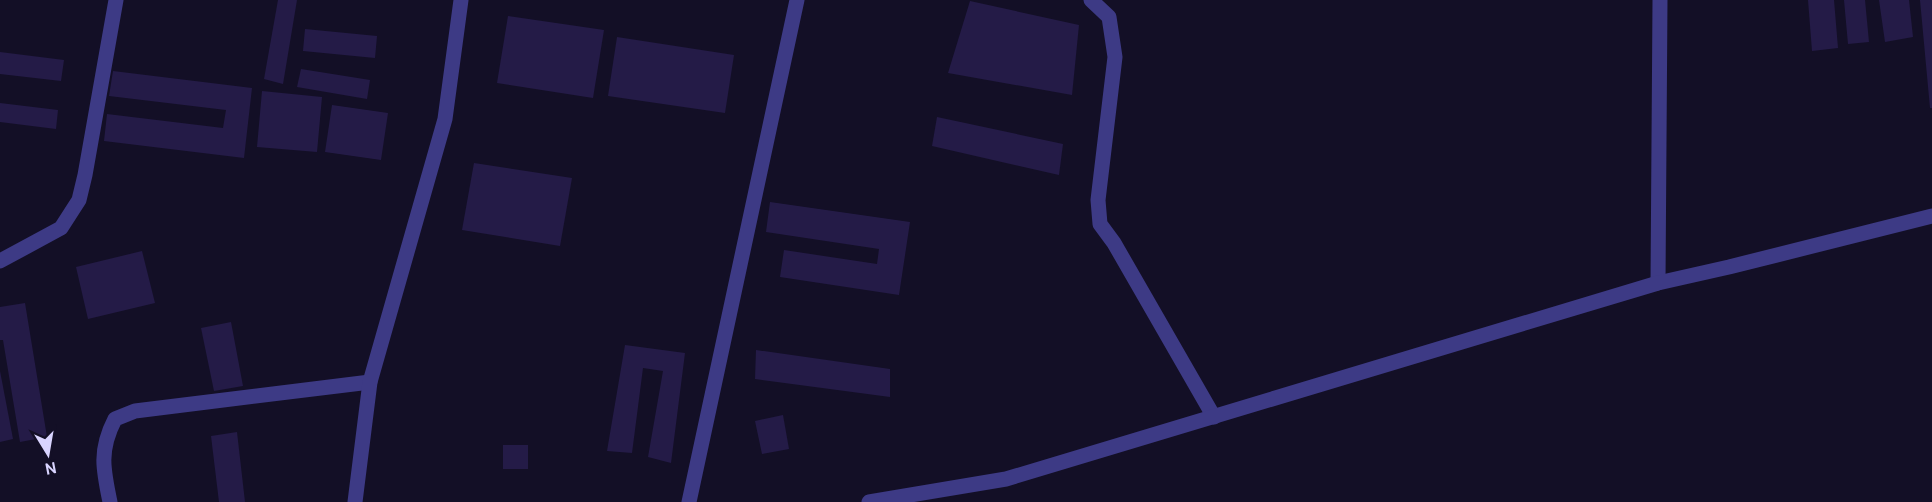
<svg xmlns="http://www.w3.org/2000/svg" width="1932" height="502" font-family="Cabin,sans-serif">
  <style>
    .building { fill: #241b47 }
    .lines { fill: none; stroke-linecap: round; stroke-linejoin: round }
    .minor { stroke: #3d3a85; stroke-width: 15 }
  </style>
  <rect width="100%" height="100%" fill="#130f26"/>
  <g class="building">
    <path d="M 278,0 L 297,0 L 283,84 L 264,79 Z"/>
    <path d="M 1808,0 L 1834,0 L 1838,48 L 1812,51 Z"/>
    <path d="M 1844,0 L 1865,0 L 1869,42 L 1848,44 Z"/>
    <path d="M 1879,0 L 1909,0 L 1913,37 L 1885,42 Z"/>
    <path d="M 1920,0 L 1932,0 L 1932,108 L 1930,108 Z"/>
    <path d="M 970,1 L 1079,25 L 1072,95 L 948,73 Z"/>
    <path d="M 508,16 L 604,30 L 593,98 L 497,83 Z"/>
    <path d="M 305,29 L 377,36 L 375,58 L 303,51 Z"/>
    <path d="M 617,37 L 734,55 L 725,113 L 608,96 Z"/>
    <path d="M 0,52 L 64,60 L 61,81 L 0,74 Z"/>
    <path d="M 301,69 L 370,80 L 367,99 L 297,87 Z"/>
    <path d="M 113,71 L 252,88 L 244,158 L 104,141 L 107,114 L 223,128 L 226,110 L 109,96 Z"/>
    <path d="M 262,91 L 322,97 L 317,152 L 257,147 Z"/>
    <path d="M 0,103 L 58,110 L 56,129 L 0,122 Z"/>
    <path d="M 332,105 L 388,113 L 381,160 L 325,152 Z"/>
    <path d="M 937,117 L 1063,144 L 1059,175 L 932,146 Z"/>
    <path d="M 474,163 L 572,178 L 560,246 L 462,230 Z"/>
    <path d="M 770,202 L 910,222 L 899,295 L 780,277 L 784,250 L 877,264 L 879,249 L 766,232 Z"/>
    <path d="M 142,251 L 155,303 L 88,319 L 76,267 Z"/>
    <path d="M 25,303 L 47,437 L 20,442 L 3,340 L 0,340 L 0,307 Z"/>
    <path d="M 231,322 L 243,386 L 214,391 L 201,328 Z"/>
    <path d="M 625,345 L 685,353 L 671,463 L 648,457 L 663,371 L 643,368 L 632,453 L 607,451 Z"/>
    <path d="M 756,350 L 890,369 L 890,397 L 755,379 Z"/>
    <path d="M 0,371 L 13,439 L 0,442 Z"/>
    <path d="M 783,415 L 789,449 L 762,454 L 755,421 Z"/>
    <path d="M 237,432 L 245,502 L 219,502 L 211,436 Z"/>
    <rect x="503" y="445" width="25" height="24"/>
  </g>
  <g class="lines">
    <g class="minor">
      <path d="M 1091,0 L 1109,17 L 1115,57 L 1098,200 L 1100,224 L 1114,243 L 1214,417"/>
      <path d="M 0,261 L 61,228 L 79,200 L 85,175 L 116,0"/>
      <path d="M 1658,283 L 1660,0"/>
      <path d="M 110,502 C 103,469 99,450 115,419 L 135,411 L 370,382"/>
      <path d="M 355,502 L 370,382 L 445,119 L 461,0"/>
      <path d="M 689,502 L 797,0"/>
      <path d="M 869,502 L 1006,479 L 1658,283 L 1729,267 L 1932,216"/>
    </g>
  </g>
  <g transform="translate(48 454) rotate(169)" stroke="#130f26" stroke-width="4.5" paint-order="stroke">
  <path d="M0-4.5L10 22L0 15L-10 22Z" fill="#d9d4ff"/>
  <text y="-9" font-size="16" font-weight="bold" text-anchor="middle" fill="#d9d4ff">N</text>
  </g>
</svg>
